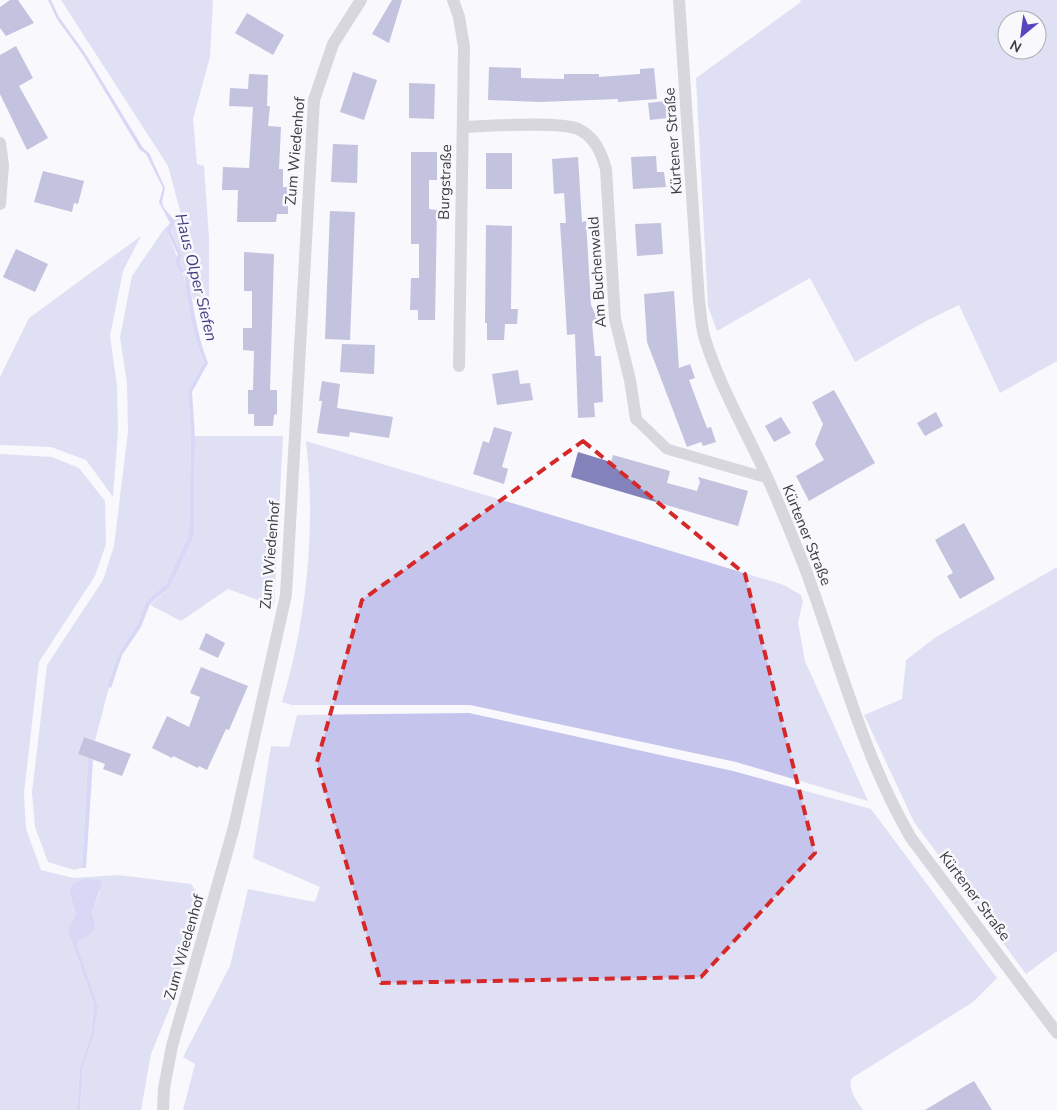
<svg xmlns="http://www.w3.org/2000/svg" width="1057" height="1110" font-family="'Nunito Sans',sans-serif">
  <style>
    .green { fill: #c4c4ec; fill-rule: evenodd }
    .water { fill: #b1b0eb }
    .building { fill: #8382ba }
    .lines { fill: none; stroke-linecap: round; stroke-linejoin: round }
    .service { stroke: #b0b0b6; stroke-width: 11 }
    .minor { stroke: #b0b0b6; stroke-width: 12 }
    .tertiary { stroke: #b0b0b6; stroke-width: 12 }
    .marked { fill: none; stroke: #d62828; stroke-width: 4; stroke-dasharray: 10 6; stroke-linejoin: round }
    .labels { text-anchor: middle; stroke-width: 5; stroke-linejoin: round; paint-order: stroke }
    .street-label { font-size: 15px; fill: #3c3c41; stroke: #f8f8fd }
    .water-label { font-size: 16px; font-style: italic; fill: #433c82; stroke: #f8f8fd }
  </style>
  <rect width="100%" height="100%" fill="#f8f8fd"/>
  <g class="green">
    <path d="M 61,0 L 213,0 L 210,57 L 193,119 L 197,164 L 204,166 L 209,238 L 209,300 L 193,300 L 187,271 L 182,268 L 180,260 L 182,256 L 171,230 L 174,220 L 181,214 L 168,166 Z"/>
    <path d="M 800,0 L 1057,0 L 1057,361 L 1000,393 L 959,305 L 926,321 L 855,362 L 810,278 L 717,331 L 708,306 L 696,78 L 801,2 ZM 1007,20 L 1037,20 L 1037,50 L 1007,50 Z"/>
    <path d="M 170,223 L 166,230 C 178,257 188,284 192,313 C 195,332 196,344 204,362 L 188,391 L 191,437 L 189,535 L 166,584 L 146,601 L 137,625 L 119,653 L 107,686 L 109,687 L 95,741 L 84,737 L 78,754 L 88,758 L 82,868 L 74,870 L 48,862 L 35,827 L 32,793 L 47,665 L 103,580 L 114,546 L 128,431 L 127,384 L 120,337 L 132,276 L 164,229 Z"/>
    <path d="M 141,236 L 123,271 L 110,336 L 117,385 L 118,431 L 113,497 L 86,460 L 51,447 L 0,445 L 0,377 L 29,318 Z"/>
    <path d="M 195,436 L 283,436 L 274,606 L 228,589 L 181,621 L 150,605 L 170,587 L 194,536 Z"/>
    <path d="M 306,441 L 784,585 L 801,595 L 803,602 L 798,622 L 805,661 L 868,801 L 736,762 L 470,705 L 292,705 L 282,702 C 307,619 316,527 306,441 Z"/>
    <path d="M 0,454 L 52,457 L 79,468 L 105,501 L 106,544 L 95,576 L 39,662 L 24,793 L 26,829 L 41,870 L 74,878 L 118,875 L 191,884 L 199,896 L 171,1005 L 151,1054 L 141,1110 L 80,1110 L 83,1067 L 94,1035 L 98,1006 L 78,949 L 79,941 L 92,934 L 96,926 L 92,913 L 100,891 L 94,880 L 69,891 L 76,915 L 69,926 L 69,934 L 94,1005 L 91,1035 L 80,1067 L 77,1110 L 0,1110 Z"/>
    <path d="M 1057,567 L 1057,951 L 1026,974 L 914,822 L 864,715 L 902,699 L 906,660 L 936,637 Z"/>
    <path d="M 469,713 L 733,771 L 871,809 L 997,978 L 973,1002 L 852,1078 C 847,1088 857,1102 863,1110 L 183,1110 L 195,1064 L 183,1057 L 230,966 L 248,889 L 315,902 L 320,887 L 253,858 L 271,746 L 289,747 L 297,715 Z"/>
  </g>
  <g class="water">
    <path d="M 48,0 L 51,0 L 59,17 L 85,53 L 143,148 L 149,153 L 165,188 L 162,202 L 164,208 L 175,221 L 171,231 L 182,256 L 180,260 L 182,268 L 187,270 C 193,302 196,333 208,363 L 192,392 L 195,437 L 194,536 L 170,587 L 150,604 L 141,627 L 122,655 L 111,688 L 107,686 L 119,653 L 137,625 L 146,601 L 166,584 L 189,535 L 191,437 L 188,391 L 204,362 C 192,334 189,304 184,273 L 179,271 L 175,260 L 178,255 L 166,230 L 170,223 L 159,202 L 163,188 L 146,154 L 140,150 L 83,55 L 57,19 Z"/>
    <path d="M 88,758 L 93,760 L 86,868 L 82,868 Z"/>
    <path d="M 83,879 L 99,880 L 102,883 L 92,913 L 96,926 L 92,934 L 79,941 L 78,948 L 98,1006 L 94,1035 L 83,1067 L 80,1110 L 77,1110 L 80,1067 L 91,1035 L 94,1005 L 69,934 L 69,926 L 76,915 L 69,891 L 73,884 Z"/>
  </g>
  <g class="building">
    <path d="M 10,0 L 18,0 L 34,23 L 6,36 L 0,28 L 0,7 Z"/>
    <path d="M 392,0 L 402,0 L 389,43 L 372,34 Z"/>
    <path d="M 247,13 L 284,35 L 273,55 L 235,33 Z"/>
    <path d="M 16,46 L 33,78 L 19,86 L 48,138 L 27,150 L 0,94 L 0,55 Z"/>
    <path d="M 489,67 L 521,68 L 521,78 L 564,79 L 564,74 L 599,74 L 599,77 L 640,74 L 640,69 L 654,68 L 657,99 L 618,102 L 618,99 L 540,102 L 488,100 Z"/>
    <path d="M 353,72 L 377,80 L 364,120 L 340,112 Z"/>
    <path d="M 249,74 L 268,75 L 267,106 L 270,106 L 268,126 L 281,127 L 279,169 L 283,169 L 283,187 L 288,187 L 288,214 L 277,214 L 276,222 L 237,222 L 238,190 L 222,190 L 223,167 L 249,168 L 253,107 L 229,106 L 230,88 L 248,89 Z"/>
    <path d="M 409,83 L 435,84 L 434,119 L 409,118 Z"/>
    <path d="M 665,101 L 667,118 L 650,120 L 648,103 Z"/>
    <path d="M 333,144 L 358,145 L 357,183 L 331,182 Z"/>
    <path d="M 411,152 L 437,152 L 437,180 L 429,180 L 429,209 L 437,210 L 435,320 L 418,320 L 418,310 L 410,310 L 411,278 L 419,278 L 419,244 L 411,244 Z"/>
    <rect x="486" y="153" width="26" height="36"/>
    <path d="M 656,156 L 657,172 L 664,172 L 666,187 L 633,189 L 631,157 Z"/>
    <path d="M 578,157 L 582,222 L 586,221 L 591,305 L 598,320 L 592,323 L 595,356 L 601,356 L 603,402 L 594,403 L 595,417 L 578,418 L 575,334 L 567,335 L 565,300 L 560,223 L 566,223 L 564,193 L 554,194 L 552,159 Z"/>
    <path d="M 43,171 L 84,181 L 78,204 L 74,203 L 72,212 L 34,202 Z"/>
    <path d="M 330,211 L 355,212 L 350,340 L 325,339 Z"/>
    <path d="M 661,223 L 663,254 L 637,256 L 635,224 Z"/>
    <path d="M 486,225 L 512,226 L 511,309 L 518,309 L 517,324 L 505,324 L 504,340 L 487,340 L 487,323 L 485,323 Z"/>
    <path d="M 16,249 L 48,264 L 35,292 L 3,277 Z"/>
    <path d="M 244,252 L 274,254 L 270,390 L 277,390 L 277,414 L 274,415 L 273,426 L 254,426 L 254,414 L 248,414 L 248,390 L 253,390 L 254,351 L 243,350 L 243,328 L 252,328 L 252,291 L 244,291 Z"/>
    <path d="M 674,291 L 679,368 L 690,364 L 695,378 L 689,380 L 707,428 L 711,427 L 716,442 L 703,446 L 701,442 L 687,447 L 647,342 L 644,294 Z"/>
    <path d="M 342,344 L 375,345 L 374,374 L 340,372 Z"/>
    <path d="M 518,370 L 520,384 L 530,383 L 533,400 L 497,405 L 492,374 Z"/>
    <path d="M 322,381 L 340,384 L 337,408 L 393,417 L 389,438 L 350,432 L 349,437 L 317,433 L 322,401 L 319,401 Z"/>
    <path d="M 834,390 L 875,463 L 809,501 L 796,476 L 824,460 L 815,444 L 823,424 L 812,402 Z"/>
    <path d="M 936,412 L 943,426 L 925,436 L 917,423 Z"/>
    <path d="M 781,417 L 791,433 L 774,442 L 765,426 Z"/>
    <path d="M 494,427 L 512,432 L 502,467 L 508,469 L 504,484 L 473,474 L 483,441 L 489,443 Z"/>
    <path d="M 578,452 L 611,462 L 613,455 L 670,471 L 667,483 L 697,491 L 700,482 L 698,477 L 748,491 L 738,526 L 571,477 Z"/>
    <path d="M 964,523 L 995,579 L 960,599 L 947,576 L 953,573 L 935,540 Z"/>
    <path d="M 206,633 L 225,643 L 218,658 L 199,649 Z"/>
    <path d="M 201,667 L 248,686 L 229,730 L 226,729 L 207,770 L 199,766 L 198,768 L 173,756 L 172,758 L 152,748 L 167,716 L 189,727 L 200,697 L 190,693 Z"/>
    <path d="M 84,737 L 131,754 L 122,776 L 103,769 L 105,764 L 78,754 Z"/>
    <path d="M 974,1081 L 992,1110 L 925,1110 L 965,1086 Z"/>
  </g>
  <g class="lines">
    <path class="service" d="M 636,419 L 667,449 L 767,478"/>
    <g class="minor">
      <path d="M 453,0 L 459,17 L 464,47 L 459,366"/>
      <path d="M 463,127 C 487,126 560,121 578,129 C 595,137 601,152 606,169 L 615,319 L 630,380 L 636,419"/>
      <path d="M 0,143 L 3,165 L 0,204"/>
      <path d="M 163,1110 L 164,1088 L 172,1046 L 234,827 L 286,595 L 314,100 L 333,44 L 361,0"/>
    </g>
    <path class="tertiary" d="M 679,0 L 699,301 C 701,314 701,327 705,339 C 720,387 746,431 767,477 C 781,508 794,540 806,571 C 840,662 862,754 911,838 L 1057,1033"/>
  </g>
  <path d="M0 0H1057V1110H0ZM 583,441 L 745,574 L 815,853 L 701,977 L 381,983 L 317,762 L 362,600 Z" fill="#f8f8fd" fill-opacity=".55" fill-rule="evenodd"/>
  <path class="marked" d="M 583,441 L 745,574 L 815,853 L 701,977 L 381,983 L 317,762 L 362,600 Z"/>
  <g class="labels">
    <g class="street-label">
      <text transform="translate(673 141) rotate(-94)" y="5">Kürtener Straße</text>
      <text transform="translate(295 151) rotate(-85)" y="5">Zum Wiedenhof</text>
      <text transform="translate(445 182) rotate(-88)" y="5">Burgstraße</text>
      <text transform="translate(597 272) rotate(-94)" y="5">Am Buchenwald</text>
      <text transform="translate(807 535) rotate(68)" y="5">Kürtener Straße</text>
      <text transform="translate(270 555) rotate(-85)" y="5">Zum Wiedenhof</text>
      <text transform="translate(975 896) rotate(53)" y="5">Kürtener Straße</text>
      <text transform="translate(184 947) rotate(-74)" y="5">Zum Wiedenhof</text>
    </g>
    <g class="water-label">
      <text transform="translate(197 277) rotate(76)" y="6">Haus Olper Siefen</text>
    </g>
  </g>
  <g transform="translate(1022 35) rotate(209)"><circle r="24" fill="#f8f8fd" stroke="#adadb2"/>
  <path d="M0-4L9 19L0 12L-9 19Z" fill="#5946be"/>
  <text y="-8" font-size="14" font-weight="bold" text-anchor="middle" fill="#3c3c41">N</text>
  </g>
</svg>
